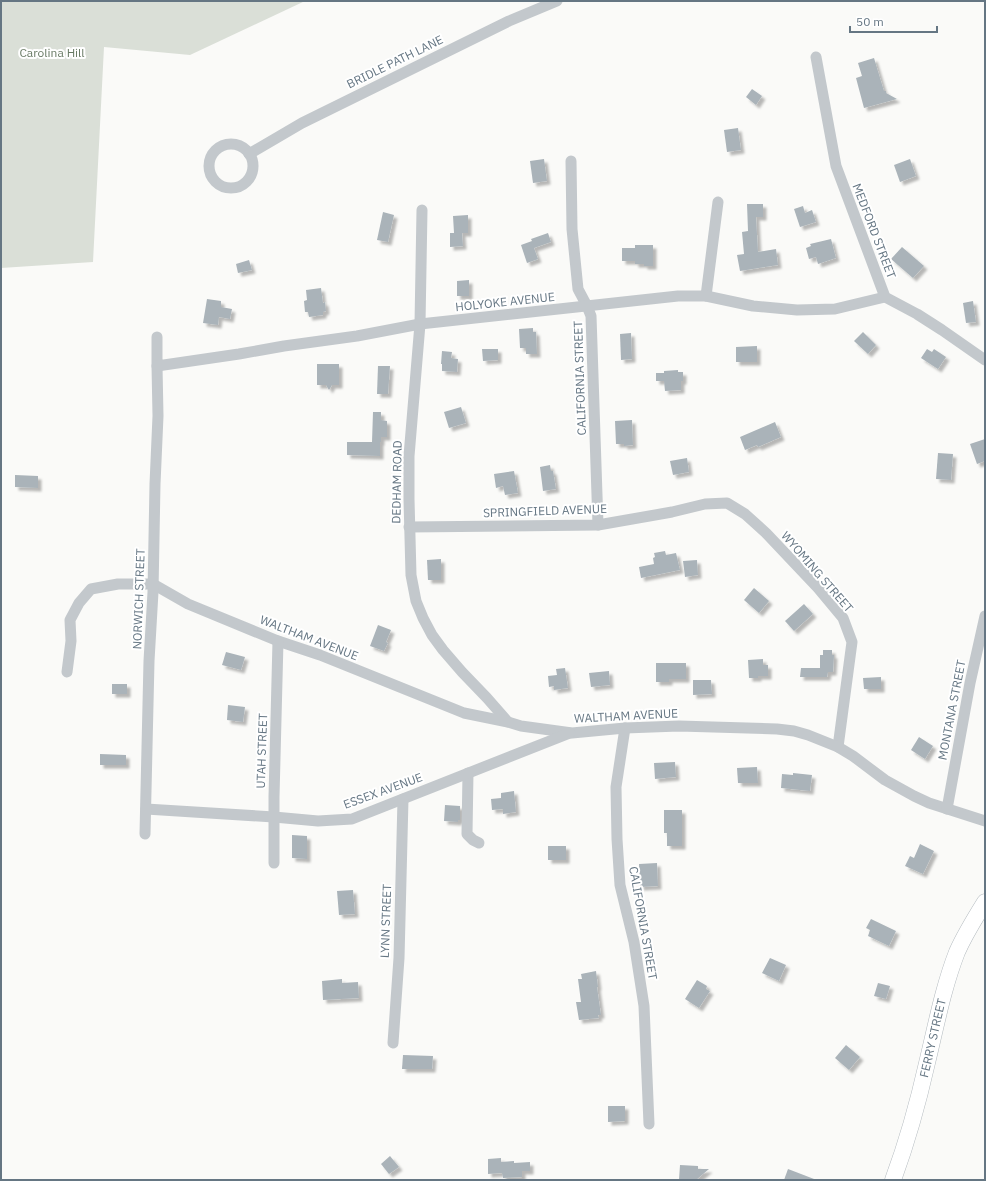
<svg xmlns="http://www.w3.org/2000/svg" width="986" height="1181" font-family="'IBM Plex Sans',sans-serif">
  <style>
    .green { fill: #dadfd7 }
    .building { fill: #aab3b9; filter: url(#shadow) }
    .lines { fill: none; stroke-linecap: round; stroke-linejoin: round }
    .secondary-casing { stroke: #b3babf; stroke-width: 17 }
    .street { stroke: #c3c8cc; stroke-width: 11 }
    .secondary { stroke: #fff; stroke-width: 16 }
    .labels { text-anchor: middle; stroke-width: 4; stroke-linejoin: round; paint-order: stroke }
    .park-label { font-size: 12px; fill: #687a64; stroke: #fff }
    .street-label { font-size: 12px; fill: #657683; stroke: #fff }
  </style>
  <defs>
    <filter id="shadow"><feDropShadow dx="3.5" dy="3.5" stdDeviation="1" flood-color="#0004"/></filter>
  </defs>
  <rect width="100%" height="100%" fill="#fafaf8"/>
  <path class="green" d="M 1,1 L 305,1 L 190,55 L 104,47 L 93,262 L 1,268 Z"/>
  <g class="building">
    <path d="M 874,58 L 884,91 L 886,91 L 886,93 L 897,99 L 864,108 L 856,78 L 862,76 L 858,63 Z"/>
    <path d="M 752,89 L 762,96 L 756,105 L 746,97 Z"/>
    <path d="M 738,128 L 741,150 L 727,152 L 724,130 Z"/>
    <path d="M 544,159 L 547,181 L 533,183 L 530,161 Z"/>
    <path d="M 910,159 L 916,176 L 900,182 L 894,165 Z"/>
    <path d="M 747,204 L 763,204 L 763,217 L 756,217 L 758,252 L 776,249 L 778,265 L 740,271 L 737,255 L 744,254 L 742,232 L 748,231 Z"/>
    <path d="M 803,206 L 805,213 L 812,210 L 816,222 L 800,227 L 794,209 Z"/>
    <path d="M 383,212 L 394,215 L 388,242 L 377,240 Z"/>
    <path d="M 468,215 L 468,233 L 462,233 L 463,246 L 450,247 L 450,233 L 454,233 L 453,216 Z"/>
    <path d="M 548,233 L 551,242 L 534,248 L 538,259 L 527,263 L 521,245 L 532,241 L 531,239 Z"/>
    <path d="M 831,239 L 836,258 L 818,264 L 816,257 L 809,259 L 806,248 L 811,246 L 810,244 Z"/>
    <path d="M 635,245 L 653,245 L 653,266 L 644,266 L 644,264 L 635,264 L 635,261 L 622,261 L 622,248 L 635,248 Z"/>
    <path d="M 902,247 L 924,266 L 913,278 L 891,259 Z"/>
    <path d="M 249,260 L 252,270 L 238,273 L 236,264 Z"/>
    <path d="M 469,280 L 469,296 L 457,296 L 457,281 Z"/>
    <path d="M 321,288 L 323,303 L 325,302 L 326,311 L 323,312 L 323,315 L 309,317 L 308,312 L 305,312 L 304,301 L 307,300 L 306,290 Z"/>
    <path d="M 207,299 L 221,301 L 221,307 L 232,309 L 230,319 L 219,317 L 218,325 L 203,323 Z"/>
    <path d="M 973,301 L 976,322 L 966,323 L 963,303 Z"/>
    <path d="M 533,328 L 533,332 L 536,332 L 537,354 L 526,354 L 526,348 L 520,348 L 519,329 Z"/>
    <path d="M 863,332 L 876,345 L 868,354 L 854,341 Z"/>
    <path d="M 631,333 L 632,359 L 621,360 L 620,334 Z"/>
    <path d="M 757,346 L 757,362 L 736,362 L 736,347 Z"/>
    <path d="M 482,349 L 498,349 L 498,360 L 483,361 Z"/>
    <path d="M 927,349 L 932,352 L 934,349 L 946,357 L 938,369 L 921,358 Z"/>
    <path d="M 442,351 L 452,352 L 451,358 L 458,359 L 457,372 L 442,371 L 442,364 L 441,364 Z"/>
    <path d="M 317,364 L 339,364 L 339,385 L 332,385 L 329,390 L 326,385 L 317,385 Z"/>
    <path d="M 378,366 L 390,366 L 388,394 L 377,394 Z"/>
    <path d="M 678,370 L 678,372 L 683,372 L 683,381 L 681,381 L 681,390 L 665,391 L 664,381 L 656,381 L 656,373 L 664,373 L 664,371 Z"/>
    <path d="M 461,407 L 466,423 L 449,428 L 444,412 Z"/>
    <path d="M 373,412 L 381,412 L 381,420 L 387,421 L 387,437 L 381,437 L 381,442 L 380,442 L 380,456 L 347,455 L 347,442 L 372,442 Z"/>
    <path d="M 632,420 L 633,445 L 624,446 L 624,444 L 616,444 L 615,421 Z"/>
    <path d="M 775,422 L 781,437 L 758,447 L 757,445 L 745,450 L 740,437 Z"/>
    <path d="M 985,439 L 985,461 L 977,464 L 970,444 Z"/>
    <path d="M 938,453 L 953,454 L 951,480 L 936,479 Z"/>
    <path d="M 687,458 L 689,472 L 673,475 L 670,461 Z"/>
    <path d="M 550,465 L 551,471 L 553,471 L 556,489 L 543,491 L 540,467 Z"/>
    <path d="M 514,471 L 518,493 L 505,495 L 503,486 L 496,488 L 494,474 Z"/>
    <path d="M 15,475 L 38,476 L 38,488 L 15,487 Z"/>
    <path d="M 665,551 L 666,555 L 676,553 L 680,570 L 641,578 L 639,567 L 654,564 L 653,558 L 655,557 L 654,553 Z"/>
    <path d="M 441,559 L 441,580 L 428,580 L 427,560 Z"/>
    <path d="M 697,560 L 698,575 L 685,577 L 683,561 Z"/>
    <path d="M 754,588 L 769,601 L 759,613 L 744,600 Z"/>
    <path d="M 804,604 L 813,614 L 794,631 L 785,621 Z"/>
    <path d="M 378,625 L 391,630 L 386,642 L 388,643 L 384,651 L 370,646 Z"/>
    <path d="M 823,650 L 832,650 L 832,655 L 834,655 L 833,672 L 828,672 L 827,677 L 800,677 L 801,668 L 820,668 L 820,655 L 823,655 Z"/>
    <path d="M 226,652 L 245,657 L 241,670 L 222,665 Z"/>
    <path d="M 763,659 L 763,665 L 768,665 L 768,676 L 758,676 L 758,678 L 749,678 L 748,660 Z"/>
    <path d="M 656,663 L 686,663 L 686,679 L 669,679 L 669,682 L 656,682 Z"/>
    <path d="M 565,668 L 568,688 L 554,690 L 554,686 L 549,687 L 548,676 L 557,675 L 556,669 Z"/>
    <path d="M 609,671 L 610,685 L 591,687 L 589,673 Z"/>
    <path d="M 881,677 L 881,689 L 864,689 L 863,678 Z"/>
    <path d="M 693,680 L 711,680 L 712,694 L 693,695 Z"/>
    <rect x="112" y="684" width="15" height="10"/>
    <path d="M 228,705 L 245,707 L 243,722 L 227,720 Z"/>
    <path d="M 919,737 L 933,746 L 925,759 L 911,750 Z"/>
    <path d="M 100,754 L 126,755 L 126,765 L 100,765 Z"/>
    <path d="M 675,762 L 676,777 L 655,779 L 654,763 Z"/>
    <path d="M 757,767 L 758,783 L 738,783 L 737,768 Z"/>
    <path d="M 793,773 L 812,775 L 810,791 L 781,788 L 782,774 L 793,775 Z"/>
    <path d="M 514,791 L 516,812 L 503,814 L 503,809 L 492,810 L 491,799 L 501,798 L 501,793 Z"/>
    <path d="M 445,805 L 460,806 L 460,820 L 458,820 L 458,822 L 444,821 Z"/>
    <path d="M 664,810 L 682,810 L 682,846 L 667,846 L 667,833 L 664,833 Z"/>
    <path d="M 292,835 L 307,836 L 307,859 L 292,858 Z"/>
    <path d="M 920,844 L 934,851 L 923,874 L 905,866 L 910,856 L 914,858 Z"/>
    <rect x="548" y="846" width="18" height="14"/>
    <path d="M 657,863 L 658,886 L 640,887 L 639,864 Z"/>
    <path d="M 353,890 L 355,914 L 339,915 L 337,891 Z"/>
    <path d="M 871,919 L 896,931 L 889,946 L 868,936 L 870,930 L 866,928 Z"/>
    <path d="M 770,958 L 786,965 L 779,981 L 762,973 Z"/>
    <path d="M 596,971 L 598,987 L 597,987 L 601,1015 L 598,1015 L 599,1018 L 579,1020 L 576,1002 L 581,1002 L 578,979 L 582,979 L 581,974 Z"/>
    <path d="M 342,979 L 342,983 L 358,982 L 359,998 L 323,1000 L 322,981 Z"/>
    <path d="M 697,980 L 707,986 L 706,989 L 710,991 L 699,1008 L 685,999 Z"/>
    <path d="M 878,983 L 890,986 L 886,999 L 874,996 Z"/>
    <path d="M 846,1045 L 860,1057 L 849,1070 L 835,1058 Z"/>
    <path d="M 403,1055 L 433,1056 L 432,1069 L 402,1069 Z"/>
    <path d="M 608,1106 L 625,1106 L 625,1121 L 608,1122 Z"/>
    <path d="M 390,1156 L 399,1167 L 389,1174 L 381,1164 Z"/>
    <path d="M 501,1158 L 501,1162 L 514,1161 L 514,1163 L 530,1162 L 530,1171 L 522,1171 L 522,1177 L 503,1178 L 502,1173 L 488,1174 L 488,1159 Z"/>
    <path d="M 680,1165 L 698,1166 L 698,1169 L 709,1169 L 696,1180 L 679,1180 Z"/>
    <path d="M 788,1169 L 814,1179 L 814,1180 L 784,1180 Z"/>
  </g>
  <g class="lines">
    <g class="secondary-casing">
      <path id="secondary" d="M 893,1180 C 907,1142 918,1103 927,1063 C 936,1026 943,988 957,952 C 965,934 975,918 985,902"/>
    </g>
    <g class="street">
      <path d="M 816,57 L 836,166 L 885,297 L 917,314 L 942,330 L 985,360"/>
      <circle cx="231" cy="166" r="22"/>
      <path d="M 249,154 L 302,123 L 509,21 L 557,1"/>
      <path d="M 571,161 L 572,229 L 578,289 L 587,306 L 591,316 L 598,525"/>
      <path d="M 422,210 L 420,324 L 409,456 L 409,499 L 411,575 L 416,601 L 423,618 L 432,635 L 443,650 L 462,672 L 487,698 L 508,722"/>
      <path d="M 706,296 L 718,202"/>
      <path d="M 157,337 L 157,366 L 239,354 L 284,346 L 357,336 L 420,324 L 678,296 L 706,296 L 753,306 L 797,310 L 835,309 L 885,297"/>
      <path d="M 409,527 L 598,525 L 672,512 L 705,504 L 727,503 L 745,514 L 766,533 L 818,588 L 843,618 L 852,642 L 838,747"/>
      <path d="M 67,672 L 71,641 L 70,620 L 79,603 L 91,589 L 118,584 L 153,584 L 188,604 L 278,641 L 320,655 L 464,713 L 508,722 L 521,726 L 572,733 L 625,728 L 679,726 L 777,729 L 794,731 L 808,735 L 838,747 L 853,756 L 885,780 L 914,796 L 929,803 L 985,821"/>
      <path d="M 625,728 L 616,787 L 617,839 L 620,885 L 634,942 L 644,1006 L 649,1124"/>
      <path d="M 468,773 L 467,834 L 473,840 L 479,843"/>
      <path d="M 146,809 L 274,817 L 318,821 L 352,819 L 570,733"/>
      <path d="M 947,809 L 970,683 L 985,616"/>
      <path d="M 145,834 L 149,661 L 153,592 L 155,484 L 158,416 L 157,366"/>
      <path d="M 274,863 L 274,797 L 278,641"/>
      <path d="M 393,1043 L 399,958 L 403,799"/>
    </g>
    <use href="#secondary" class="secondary"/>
  </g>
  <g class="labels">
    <g class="park-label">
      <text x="52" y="57">Carolina Hill</text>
    </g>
    <g class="street-label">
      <text transform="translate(395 62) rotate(-26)" y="4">BRIDLE PATH LANE</text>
      <text transform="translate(874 231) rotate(69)" y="4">MEDFORD STREET</text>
      <text transform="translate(505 302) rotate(-6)" y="4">HOLYOKE AVENUE</text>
      <text transform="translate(580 378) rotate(-92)" y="4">CALIFORNIA STREET</text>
      <text transform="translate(397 482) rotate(-89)" y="4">DEDHAM ROAD</text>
      <text transform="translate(545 511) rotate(-2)" y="4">SPRINGFIELD AVENUE</text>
      <text transform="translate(817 572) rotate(49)" y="4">WYOMING STREET</text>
      <text transform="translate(139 599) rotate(-88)" y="4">NORWICH STREET</text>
      <text transform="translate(309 638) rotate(21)" y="4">WALTHAM AVENUE</text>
      <text transform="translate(952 710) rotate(-79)" y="4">MONTANA STREET</text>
      <text transform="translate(626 716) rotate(-3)" y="4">WALTHAM AVENUE</text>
      <text transform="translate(262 751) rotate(-88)" y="4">UTAH STREET</text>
      <text transform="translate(383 791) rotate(-20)" y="4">ESSEX AVENUE</text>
      <text transform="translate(386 921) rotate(-88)" y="4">LYNN STREET</text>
      <text transform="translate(643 923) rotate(80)" y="4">CALIFORNIA STREET</text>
      <text transform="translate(933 1038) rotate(-77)" y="4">FERRY STREET</text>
    </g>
  </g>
  <rect width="986" height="1181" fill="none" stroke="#657683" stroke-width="4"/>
  <path d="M850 26v6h87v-6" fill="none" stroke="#657683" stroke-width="2"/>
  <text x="856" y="26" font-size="12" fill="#657683" stroke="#ffffff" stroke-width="3" paint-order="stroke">50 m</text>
</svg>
